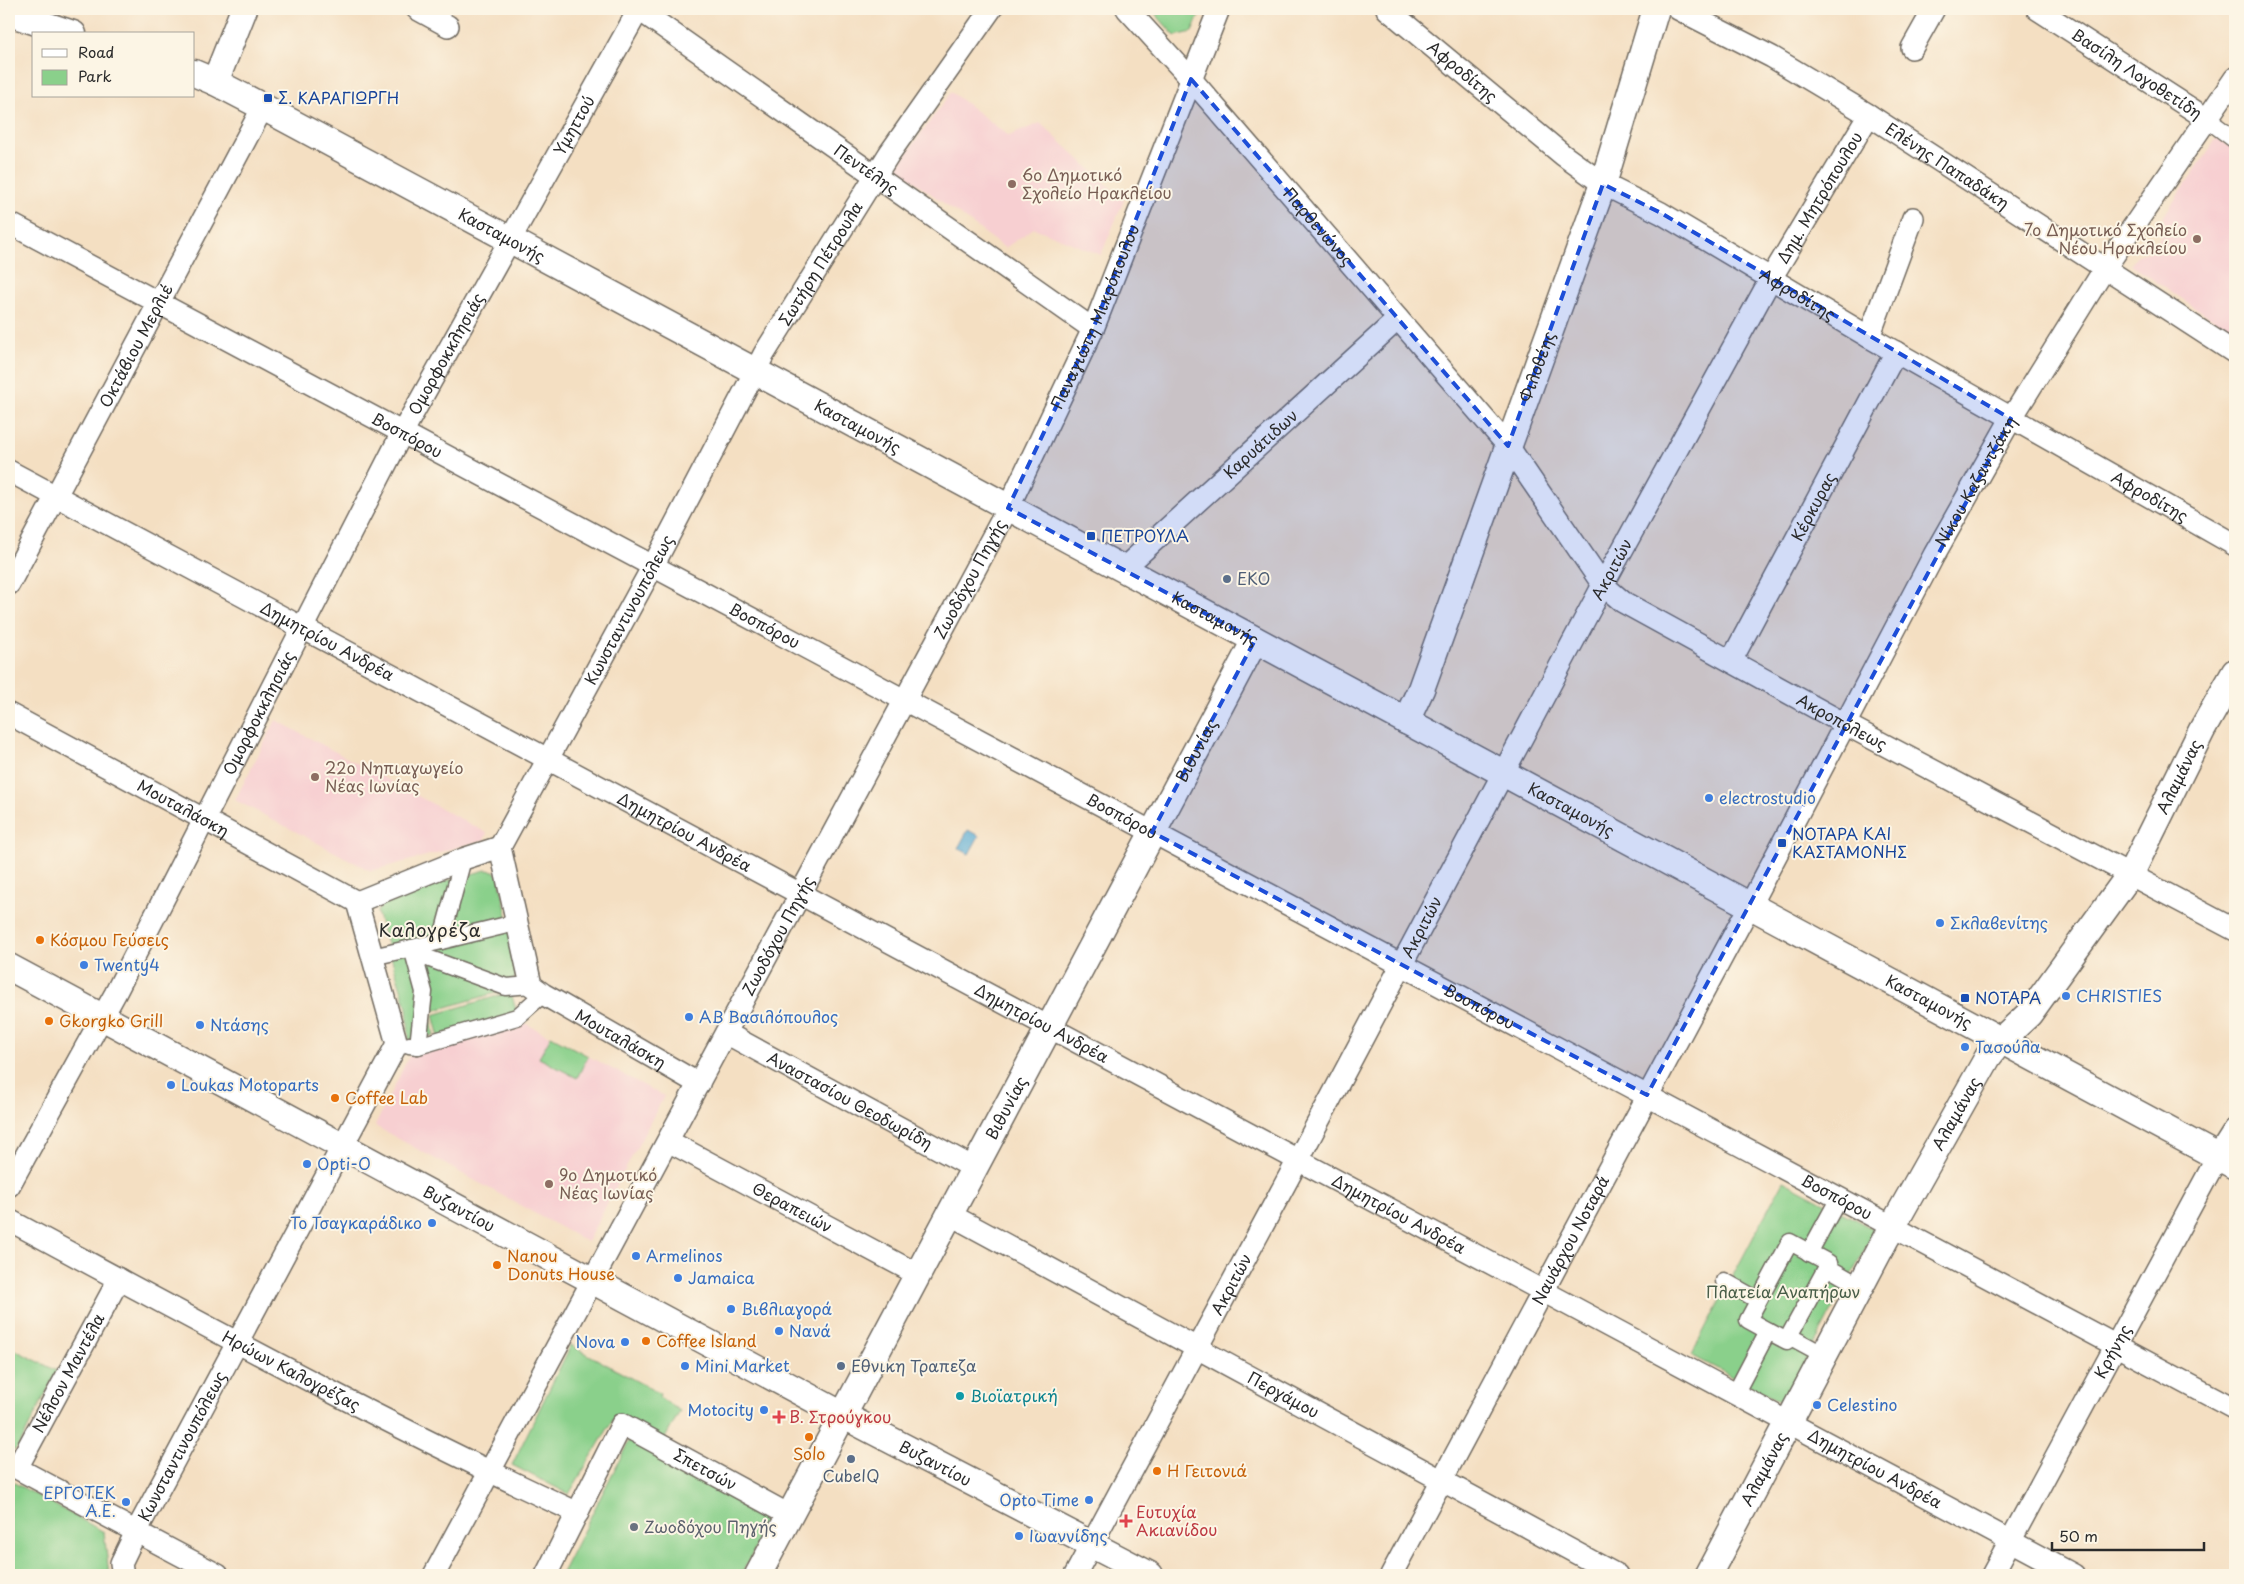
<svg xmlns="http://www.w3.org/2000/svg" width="2244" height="1584" font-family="'Playpen Sans',sans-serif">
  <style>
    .built { fill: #f7cfd1 }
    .green { fill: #8ad08b; stroke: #5a7e5b }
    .water { fill: #58aad3; stroke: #426a7f }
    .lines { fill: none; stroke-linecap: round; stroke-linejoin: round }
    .pedestrian-casing { stroke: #716a60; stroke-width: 19 }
    .minor-casing { stroke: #716a60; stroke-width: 24 }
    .tertiary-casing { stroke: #716a60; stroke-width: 29 }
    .pedestrian { stroke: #fff; stroke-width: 16 }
    .minor { stroke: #fff; stroke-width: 21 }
    .tertiary { stroke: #fff; stroke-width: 26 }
    .marked { fill: #1d4ed8; fill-opacity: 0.2; stroke: #1d4ed8; stroke-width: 4; stroke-dasharray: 10 6; stroke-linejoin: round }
    .transit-dot { fill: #1a4fb4; stroke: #fcf5e5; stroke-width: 2 }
    .education-dot { fill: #8d6e63; stroke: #fcf5e5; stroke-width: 2 }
    .service-dot { fill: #5c6f8a; stroke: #fcf5e5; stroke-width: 2 }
    .shop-dot { fill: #3f7fe0; stroke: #fcf5e5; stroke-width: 2 }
    .food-dot { fill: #e8710a; stroke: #fcf5e5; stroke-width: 2 }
    .culture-dot { fill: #0f9aa8; stroke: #fcf5e5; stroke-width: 2 }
    .health-dot { fill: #e0444e; stroke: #fcf5e5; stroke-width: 2 }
    .worship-dot { fill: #6b7280; stroke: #fcf5e5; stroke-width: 2 }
    .labels { text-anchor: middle; stroke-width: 4; stroke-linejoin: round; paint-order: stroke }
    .street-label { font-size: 16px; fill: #2b2b2b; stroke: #fcf5e5 }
    .transit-label { font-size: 16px; fill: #164399; stroke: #fcf5e5; text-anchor: start }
    .education-label { font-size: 16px; fill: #785e54; stroke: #fcf5e5; text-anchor: start }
    .service-label { font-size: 16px; fill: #4e5e75; stroke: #fcf5e5; text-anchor: start }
    .shop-label { font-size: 16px; fill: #366cbe; stroke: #fcf5e5; text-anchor: start }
    .food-label { font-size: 16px; fill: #c56008; stroke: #fcf5e5; text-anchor: start }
    .park-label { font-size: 16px; fill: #485d48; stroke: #fcf5e5 }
    .culture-label { font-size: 16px; fill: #0d838f; stroke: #fcf5e5; text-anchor: start }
    .health-label { font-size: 16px; fill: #be3a42; stroke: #fcf5e5; text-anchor: start }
    .worship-label { font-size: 16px; fill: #5b616d; stroke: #fcf5e5; text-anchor: start }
    .neighbourhood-label { font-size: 18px; letter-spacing: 1px; fill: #2b2b2b; stroke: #fcf5e5 }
  </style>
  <rect width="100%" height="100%" fill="#fcf5e5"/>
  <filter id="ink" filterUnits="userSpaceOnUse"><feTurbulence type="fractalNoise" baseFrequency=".02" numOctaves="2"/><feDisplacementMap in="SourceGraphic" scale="10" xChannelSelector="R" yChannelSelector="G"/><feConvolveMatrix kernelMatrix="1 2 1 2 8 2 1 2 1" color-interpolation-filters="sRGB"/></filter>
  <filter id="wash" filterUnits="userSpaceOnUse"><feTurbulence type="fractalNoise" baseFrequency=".0096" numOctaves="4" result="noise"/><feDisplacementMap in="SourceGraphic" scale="20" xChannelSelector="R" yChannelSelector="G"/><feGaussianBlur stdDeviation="1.12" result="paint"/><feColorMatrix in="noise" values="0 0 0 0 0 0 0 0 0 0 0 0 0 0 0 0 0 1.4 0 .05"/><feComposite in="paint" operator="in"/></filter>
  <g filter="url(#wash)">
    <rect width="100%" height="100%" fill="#f4dfc2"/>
    <g class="built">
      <path d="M 951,92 L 1009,136 L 1040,123 L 1124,200 L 1101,255 L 1034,228 L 1005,248 L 896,168 Z"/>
      <path d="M 2217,138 L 2235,150 L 2235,334 L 2131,265 L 2137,255 L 2153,251 L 2165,226 L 2163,217 Z"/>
      <path d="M 276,720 L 487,833 L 484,840 L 371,871 L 235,800 Z"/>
      <path d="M 519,1020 L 664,1096 L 587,1242 L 375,1126 L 408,1058 L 413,1053 Z"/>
    </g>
    <g class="green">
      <path d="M 1151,9 L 1202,9 L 1192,32 L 1175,36 Z"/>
      <path d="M 486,870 L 494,871 L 499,877 L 518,968 L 514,979 L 506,990 L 429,1012 L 434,1035 L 409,1041 L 407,1008 L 377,912 L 388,897 Z"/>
      <path d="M 511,992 L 517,1014 L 439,1037 L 433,1015 Z"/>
      <path d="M 551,1036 L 588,1056 L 577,1078 L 539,1058 Z"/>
      <path d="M 1783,1181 L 1875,1230 L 1783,1403 L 1691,1355 Z"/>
      <path d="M 571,1345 L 660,1394 L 659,1397 L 680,1411 L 664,1440 L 616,1415 L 569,1494 L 512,1465 Z"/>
      <path d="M 9,1347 L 57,1371 L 19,1446 L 15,1450 L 9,1450 Z"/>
      <path d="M 630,1439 L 773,1514 L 741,1575 L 561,1575 Z"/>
      <path d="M 9,1480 L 104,1532 L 109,1575 L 9,1575 Z"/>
    </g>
    <path class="water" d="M 968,830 L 979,836 L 969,854 L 958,848 Z"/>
  </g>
  <g filter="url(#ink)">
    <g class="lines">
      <g class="pedestrian-casing">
        <g id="pedestrian">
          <path d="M 2207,119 L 2235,140"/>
          <path d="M 441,941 L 515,923"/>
          <path d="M 414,953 L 506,987 L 531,985"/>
          <path d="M 372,957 L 412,948"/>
          <path d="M 409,1045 L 418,1046 L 517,1017 L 543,994"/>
          <path d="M 418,1046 L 424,992 L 412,948 L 441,941 L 463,859"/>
          <path d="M 1809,1253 L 1839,1198"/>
          <path d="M 1827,1267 L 1860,1286"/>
          <path d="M 1724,1281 L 1758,1300"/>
          <path d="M 1768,1331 L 1748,1320 L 1790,1242 L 1829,1263 L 1789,1336"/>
          <path d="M 1735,1394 L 1768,1331 L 1787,1341 L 1789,1336 L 1824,1355"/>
        </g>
      </g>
      <g class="minor-casing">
        <g id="minor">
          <path d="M 417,9 L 448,26"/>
          <path id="s1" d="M 638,9 L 1093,329"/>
          <path id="s2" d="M 1127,9 L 1191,79 L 1508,446 L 1603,585 L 1623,602 L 1845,724 L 2235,930"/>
          <path id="s3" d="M 1387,9 L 1563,155 L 1603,184 L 1661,213 L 1869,337 L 2235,545"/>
          <path id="s4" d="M 1678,9 L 1772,57 L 1869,115 L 2235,353"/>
          <path id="s5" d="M 2037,9 L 2207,119"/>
          <path d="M 1912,48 L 1934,9"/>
          <path id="s6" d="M 9,223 L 2235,1409"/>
          <path d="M 1869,337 L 1913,218"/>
          <path id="s7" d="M 9,471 L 2074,1575"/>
          <path id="s8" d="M 1123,569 L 1398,319"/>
          <path id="s9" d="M 9,584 L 263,107"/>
          <path id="s10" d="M 1731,661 L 1896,352"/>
          <path id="s11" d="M 9,714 L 357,902"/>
          <path id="s12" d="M 500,847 L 653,566 L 764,354 L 889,154 L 991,9"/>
          <path id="s13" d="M 500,847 L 531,985 L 543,994 L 699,1084"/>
          <path d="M 357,902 L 463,859 L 500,847"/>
          <path id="s14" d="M 726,1033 L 974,1168"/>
          <path id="s15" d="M 668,1141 L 917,1274"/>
          <path id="s16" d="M 9,1186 L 115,994 L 402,433 L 639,9"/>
          <path id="s17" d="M 949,1214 L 1617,1575"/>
          <path id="s18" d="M 9,1220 C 197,1321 384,1424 578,1513"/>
          <path d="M 9,1464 L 218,1575"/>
          <path id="s19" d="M 17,1468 L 119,1279"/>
          <path id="s20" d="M 123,1575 L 121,1563 L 136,1532 L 397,1044 L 357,902"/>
          <path id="s21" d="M 434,1575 L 1008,508 L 1093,329 L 1219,9"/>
          <path id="s22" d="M 546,1575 L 622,1424 L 789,1515"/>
          <path id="s23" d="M 1075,1575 L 1298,1160 L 1603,585 L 1770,280 L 1869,115"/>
          <path id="s24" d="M 1391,1575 L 1750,905 L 1934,555 L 2011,419 L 2105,268 L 2235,78"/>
          <path id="s25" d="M 1992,1575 L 2218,1156 L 2235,1129"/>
        </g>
      </g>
      <g class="tertiary-casing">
        <g id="tertiary">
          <path d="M 9,13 L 73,34"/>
          <path id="s26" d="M 194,73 L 215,82 L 263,107 L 2235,1166"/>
          <path d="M 215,82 L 244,9"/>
          <path id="s27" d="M 1406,721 L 1421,689 L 1603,184 L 1656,9"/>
          <path id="s28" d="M 9,967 L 854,1421 L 1150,1575"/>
          <path id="s29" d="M 758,1575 L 1255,640"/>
          <path id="s30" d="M 1708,1575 L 1886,1238 L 1988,1057 L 2001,1040 L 2029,1014 L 2131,873 L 2202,730 L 2235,672"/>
        </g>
      </g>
      <use href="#pedestrian" class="pedestrian"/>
      <use href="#minor" class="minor"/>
      <use href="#tertiary" class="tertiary"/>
    </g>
  </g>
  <path class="marked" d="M 1191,79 L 1508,446 L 1603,184 L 1661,213 L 2011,419 L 1647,1095 L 1152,832 L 1255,640 L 1008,508 L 1093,329 Z"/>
  <g class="transit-dot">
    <rect x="263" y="93" width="10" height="10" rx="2.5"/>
    <rect x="1086" y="531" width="10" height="10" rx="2.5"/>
    <rect x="1777" y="838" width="10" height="10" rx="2.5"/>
    <rect x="1960" y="993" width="10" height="10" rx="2.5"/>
  </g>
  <g class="education-dot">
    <circle cx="1012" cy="184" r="5"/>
    <circle cx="2197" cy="239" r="5"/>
    <circle cx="315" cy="777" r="5"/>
    <circle cx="549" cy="1184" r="5"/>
  </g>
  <g class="service-dot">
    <circle cx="1227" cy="579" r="5"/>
    <circle cx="841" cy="1366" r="5"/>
    <circle cx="851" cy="1459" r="5"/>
  </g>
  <g class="shop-dot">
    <circle cx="1709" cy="798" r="5"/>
    <circle cx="1940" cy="923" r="5"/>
    <circle cx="84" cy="965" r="5"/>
    <circle cx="2066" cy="996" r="5"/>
    <circle cx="689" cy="1017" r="5"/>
    <circle cx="200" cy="1025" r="5"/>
    <circle cx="1965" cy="1047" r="5"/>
    <circle cx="171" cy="1085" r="5"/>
    <circle cx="307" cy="1164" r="5"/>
    <circle cx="432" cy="1223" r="5"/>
    <circle cx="636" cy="1256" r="5"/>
    <circle cx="678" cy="1278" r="5"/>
    <circle cx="731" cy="1309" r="5"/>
    <circle cx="779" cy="1331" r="5"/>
    <circle cx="625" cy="1342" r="5"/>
    <circle cx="685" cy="1366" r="5"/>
    <circle cx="1817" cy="1405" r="5"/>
    <circle cx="764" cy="1410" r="5"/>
    <circle cx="1089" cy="1500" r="5"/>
    <circle cx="126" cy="1502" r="5"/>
    <circle cx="1019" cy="1536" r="5"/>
  </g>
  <g class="food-dot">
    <circle cx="40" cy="940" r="5"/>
    <circle cx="49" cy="1021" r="5"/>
    <circle cx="335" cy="1098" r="5"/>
    <circle cx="497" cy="1265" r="5"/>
    <circle cx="646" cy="1341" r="5"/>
    <circle cx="809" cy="1437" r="5"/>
    <circle cx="1157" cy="1471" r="5"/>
  </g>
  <circle class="culture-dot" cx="960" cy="1396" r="5"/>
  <g class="health-dot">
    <path d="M776.5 1409.5h5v5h5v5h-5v5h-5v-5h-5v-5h5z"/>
    <path d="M1123.5 1513.5h5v5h5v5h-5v5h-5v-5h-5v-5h5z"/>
  </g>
  <circle class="worship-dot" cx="634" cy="1527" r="5"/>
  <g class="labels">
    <g class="street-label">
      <text dy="6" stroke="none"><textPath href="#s3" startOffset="98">Αφροδίτης</textPath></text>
      <text dy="6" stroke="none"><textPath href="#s5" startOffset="119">Βασίλη Λογοθετίδη</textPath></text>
      <text dy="6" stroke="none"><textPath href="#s16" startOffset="1202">Υμηττού</textPath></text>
      <text dy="6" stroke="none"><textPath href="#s4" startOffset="312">Ελένης Παπαδάκη</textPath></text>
      <text dy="6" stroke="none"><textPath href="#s1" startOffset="279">Πεντέλης</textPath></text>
      <text dy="6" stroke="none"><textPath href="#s23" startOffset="1566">Δημ. Μητρόπουλου</textPath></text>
      <text dy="6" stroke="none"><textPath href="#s2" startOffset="290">Παρθενώνος</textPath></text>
      <text dy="6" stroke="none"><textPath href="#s26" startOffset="348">Κασταμονής</textPath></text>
      <text dy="6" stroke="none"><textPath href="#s12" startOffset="666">Σωτήρη Πέτρουλα</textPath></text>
      <text dy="6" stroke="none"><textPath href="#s3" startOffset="502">Αφροδίτης</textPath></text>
      <text dy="6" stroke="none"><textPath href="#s21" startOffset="1422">Παναγιώτη Μικρόπουλου</textPath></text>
      <text dy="6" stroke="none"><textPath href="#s9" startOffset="270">Οκτάβιου Μερλιέ</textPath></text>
      <text dy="6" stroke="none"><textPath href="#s16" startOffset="940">Ομορφοκκλησιάς</textPath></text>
      <text dy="6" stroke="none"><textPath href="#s27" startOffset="378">Φιλοθέης</textPath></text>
      <text dy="6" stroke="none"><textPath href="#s26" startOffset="752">Κασταμονής</textPath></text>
      <text dy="6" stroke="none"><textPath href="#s6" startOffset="451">Βοσπόρου</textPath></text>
      <text dy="6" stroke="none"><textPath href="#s8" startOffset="186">Καρυάτιδων</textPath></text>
      <text dy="6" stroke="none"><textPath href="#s24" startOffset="1240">Νίκου Καζαντζάκη</textPath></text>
      <text dy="6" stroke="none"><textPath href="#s3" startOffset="908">Αφροδίτης</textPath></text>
      <text dy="6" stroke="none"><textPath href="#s10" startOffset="175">Κέρκυρας</textPath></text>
      <text dy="6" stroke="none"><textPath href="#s23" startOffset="1140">Ακριτών</textPath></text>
      <text dy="6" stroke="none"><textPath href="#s21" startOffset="1131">Ζωοδόχου Πηγής</textPath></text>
      <text dy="6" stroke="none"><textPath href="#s12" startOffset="270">Κωνσταντινουπόλεως</textPath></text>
      <text dy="6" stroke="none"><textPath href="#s26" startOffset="1158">Κασταμονής</textPath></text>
      <text dy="6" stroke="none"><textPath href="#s6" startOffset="856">Βοσπόρου</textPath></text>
      <text dy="6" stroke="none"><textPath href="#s7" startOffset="361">Δημητρίου Ανδρέα</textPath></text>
      <text dy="6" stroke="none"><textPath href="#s16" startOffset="535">Ομορφοκκλησιάς</textPath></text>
      <text dy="6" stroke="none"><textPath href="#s2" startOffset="1024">Ακροπόλεως</textPath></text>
      <text dy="6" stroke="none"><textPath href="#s29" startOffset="934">Βιθυνίας</textPath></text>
      <text dy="6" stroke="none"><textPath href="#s30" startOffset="930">Αλαμάνας</textPath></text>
      <text dy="6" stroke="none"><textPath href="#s11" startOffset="198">Μουταλάσκη</textPath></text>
      <text dy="6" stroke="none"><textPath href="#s26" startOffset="1562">Κασταμονής</textPath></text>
      <text dy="6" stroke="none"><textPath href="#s6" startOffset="1261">Βοσπόρου</textPath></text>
      <text dy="6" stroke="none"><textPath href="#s7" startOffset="766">Δημητρίου Ανδρέα</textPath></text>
      <text dy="6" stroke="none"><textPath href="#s23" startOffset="735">Ακριτών</textPath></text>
      <text dy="6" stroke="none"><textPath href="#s21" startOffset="726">Ζωοδόχου Πηγής</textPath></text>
      <text dy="6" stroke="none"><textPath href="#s26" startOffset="1968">Κασταμονής</textPath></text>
      <text dy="6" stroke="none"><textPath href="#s6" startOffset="1666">Βοσπόρου</textPath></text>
      <text dy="6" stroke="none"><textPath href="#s7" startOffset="1171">Δημητρίου Ανδρέα</textPath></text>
      <text dy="6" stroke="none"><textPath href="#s13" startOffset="246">Μουταλάσκη</textPath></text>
      <text dy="6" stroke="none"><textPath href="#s14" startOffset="141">Αναστασίου Θεοδωρίδη</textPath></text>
      <text dy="6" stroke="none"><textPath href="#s29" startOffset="529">Βιθυνίας</textPath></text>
      <text dy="6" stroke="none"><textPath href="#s30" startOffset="524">Αλαμάνας</textPath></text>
      <text dy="6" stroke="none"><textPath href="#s6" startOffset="2071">Βοσπόρου</textPath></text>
      <text dy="6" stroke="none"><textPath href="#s15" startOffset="141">Θεραπειών</textPath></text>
      <text dy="6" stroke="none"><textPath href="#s28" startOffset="511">Βυζαντίου</textPath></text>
      <text dy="6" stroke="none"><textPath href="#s7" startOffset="1576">Δημητρίου Ανδρέα</textPath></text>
      <text dy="6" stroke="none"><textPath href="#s24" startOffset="380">Ναυάρχου Νοταρά</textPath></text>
      <text dy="6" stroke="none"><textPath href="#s23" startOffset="330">Ακριτών</textPath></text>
      <text dy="6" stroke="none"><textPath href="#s25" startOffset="254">Κρήνης</textPath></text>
      <text dy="6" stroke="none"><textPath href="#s18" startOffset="320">Ηρώων Καλογρέζας</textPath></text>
      <text dy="6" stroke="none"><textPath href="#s19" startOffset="108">Νέλσον Μαντέλα</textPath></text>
      <text dy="6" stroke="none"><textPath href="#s17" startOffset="380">Περγάμου</textPath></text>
      <text dy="6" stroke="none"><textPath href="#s20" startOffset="144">Κωνσταντινουπόλεως</textPath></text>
      <text dy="6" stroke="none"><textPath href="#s28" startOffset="1051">Βυζαντίου</textPath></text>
      <text dy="6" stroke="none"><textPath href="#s30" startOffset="120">Αλαμάνας</textPath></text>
      <text dy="6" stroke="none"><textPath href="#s7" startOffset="2116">Δημητρίου Ανδρέα</textPath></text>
      <text dy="6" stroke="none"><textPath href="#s22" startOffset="264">Σπετσών</textPath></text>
    </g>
    <g class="transit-label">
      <text x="278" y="104">Σ. ΚΑΡΑΓΙΩΡΓΗ</text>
      <text x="1101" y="542">ΠΕΤΡΟΥΛΑ</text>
      <text x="1792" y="840">ΝΟΤΑΡΑ ΚΑΙ<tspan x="1792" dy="18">ΚΑΣΤΑΜΟΝΗΣ</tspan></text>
      <text x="1975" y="1004">ΝΟΤΑΡΑ</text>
    </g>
    <g class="education-label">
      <text x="1022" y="181">6ο Δημοτικό<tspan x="1022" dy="18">Σχολείο Ηρακλείου</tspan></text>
      <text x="2187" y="236" text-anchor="end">7ο Δημοτικό Σχολείο<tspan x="2187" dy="18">Νέου Ηρακλείου</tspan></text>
      <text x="325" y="774">22ο Νηπιαγωγείο<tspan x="325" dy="18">Νέας Ιωνίας</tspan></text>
      <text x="559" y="1181">9ο Δημοτικό<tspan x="559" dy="18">Νέας Ιωνίας</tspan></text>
    </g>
    <g class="service-label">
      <text x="1237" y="585">EKO</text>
      <text x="851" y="1372">Εθνικη Τραπεζα</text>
      <text x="851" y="1482" text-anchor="middle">CubeIQ</text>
    </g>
    <g class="shop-label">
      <text x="1719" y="804">electrostudio</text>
      <text x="1950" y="929">Σκλαβενίτης</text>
      <text x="94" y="971">Twenty4</text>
      <text x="2076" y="1002">CHRISTIES</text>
      <text x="699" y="1023">ΑΒ Βασιλόπουλος</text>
      <text x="210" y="1031">Ντάσης</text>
      <text x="1975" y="1053">Τασούλα</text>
      <text x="181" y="1091">Loukas Motoparts</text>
      <text x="317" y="1170">Opti-O</text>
      <text x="422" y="1229" text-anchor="end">Το Τσαγκαράδικο</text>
      <text x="646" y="1262">Armelinos</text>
      <text x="688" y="1284">Jamaica</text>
      <text x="741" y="1315">Βιβλιαγορά</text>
      <text x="789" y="1337">Νανά</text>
      <text x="615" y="1348" text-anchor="end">Nova</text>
      <text x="695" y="1372">Mini Market</text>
      <text x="1827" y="1411">Celestino</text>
      <text x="754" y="1416" text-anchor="end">Motocity</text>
      <text x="116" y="1499" text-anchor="end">ΕΡΓΟΤΕΚ<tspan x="116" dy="18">Α.Ε.</tspan></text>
      <text x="1079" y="1506" text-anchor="end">Opto Time</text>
      <text x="1029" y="1542">Ιωαννίδης</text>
    </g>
    <g class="food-label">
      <text x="50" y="946">Κόσμου Γεύσεις</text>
      <text x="59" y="1027">Gkorgko Grill</text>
      <text x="345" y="1104">Coffee Lab</text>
      <text x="507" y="1262">Nanou<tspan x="507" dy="18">Donuts House</tspan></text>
      <text x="656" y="1347">Coffee Island</text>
      <text x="809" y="1460" text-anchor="middle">Solo</text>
      <text x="1167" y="1477">Η Γειτονιά</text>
    </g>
    <g class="park-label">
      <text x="1783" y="1298">Πλατεία Αναπήρων</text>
    </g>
    <g class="culture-label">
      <text x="970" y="1402">Βιοϊατρική</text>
    </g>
    <g class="health-label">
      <text x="789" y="1423">Β. Στρούγκου</text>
      <text x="1136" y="1518">Ευτυχία<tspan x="1136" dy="18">Ακιανίδου</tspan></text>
    </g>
    <g class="worship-label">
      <text x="644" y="1533">Ζωοδόχου Πηγής</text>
    </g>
    <g class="neighbourhood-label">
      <text x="430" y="937">Καλογρέζα</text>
    </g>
  </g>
  <rect width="2244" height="1584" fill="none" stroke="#fcf5e5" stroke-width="30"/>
  <rect x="32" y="32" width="162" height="65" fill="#fcf5e5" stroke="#a8a49b"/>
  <rect x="42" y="49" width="25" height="8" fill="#ffffff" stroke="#a8a49b"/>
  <text x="78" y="58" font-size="15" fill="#2b2b2b">Road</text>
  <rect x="42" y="70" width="25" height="15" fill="#8ad08b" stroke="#a8a49b"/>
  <text x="78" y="82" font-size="15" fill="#2b2b2b">Park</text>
  <path d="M2052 1542v8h152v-8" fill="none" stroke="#2b2b2b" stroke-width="2.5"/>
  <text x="2059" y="1542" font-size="15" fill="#2b2b2b" stroke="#fcf5e5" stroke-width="4" paint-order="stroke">50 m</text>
</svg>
